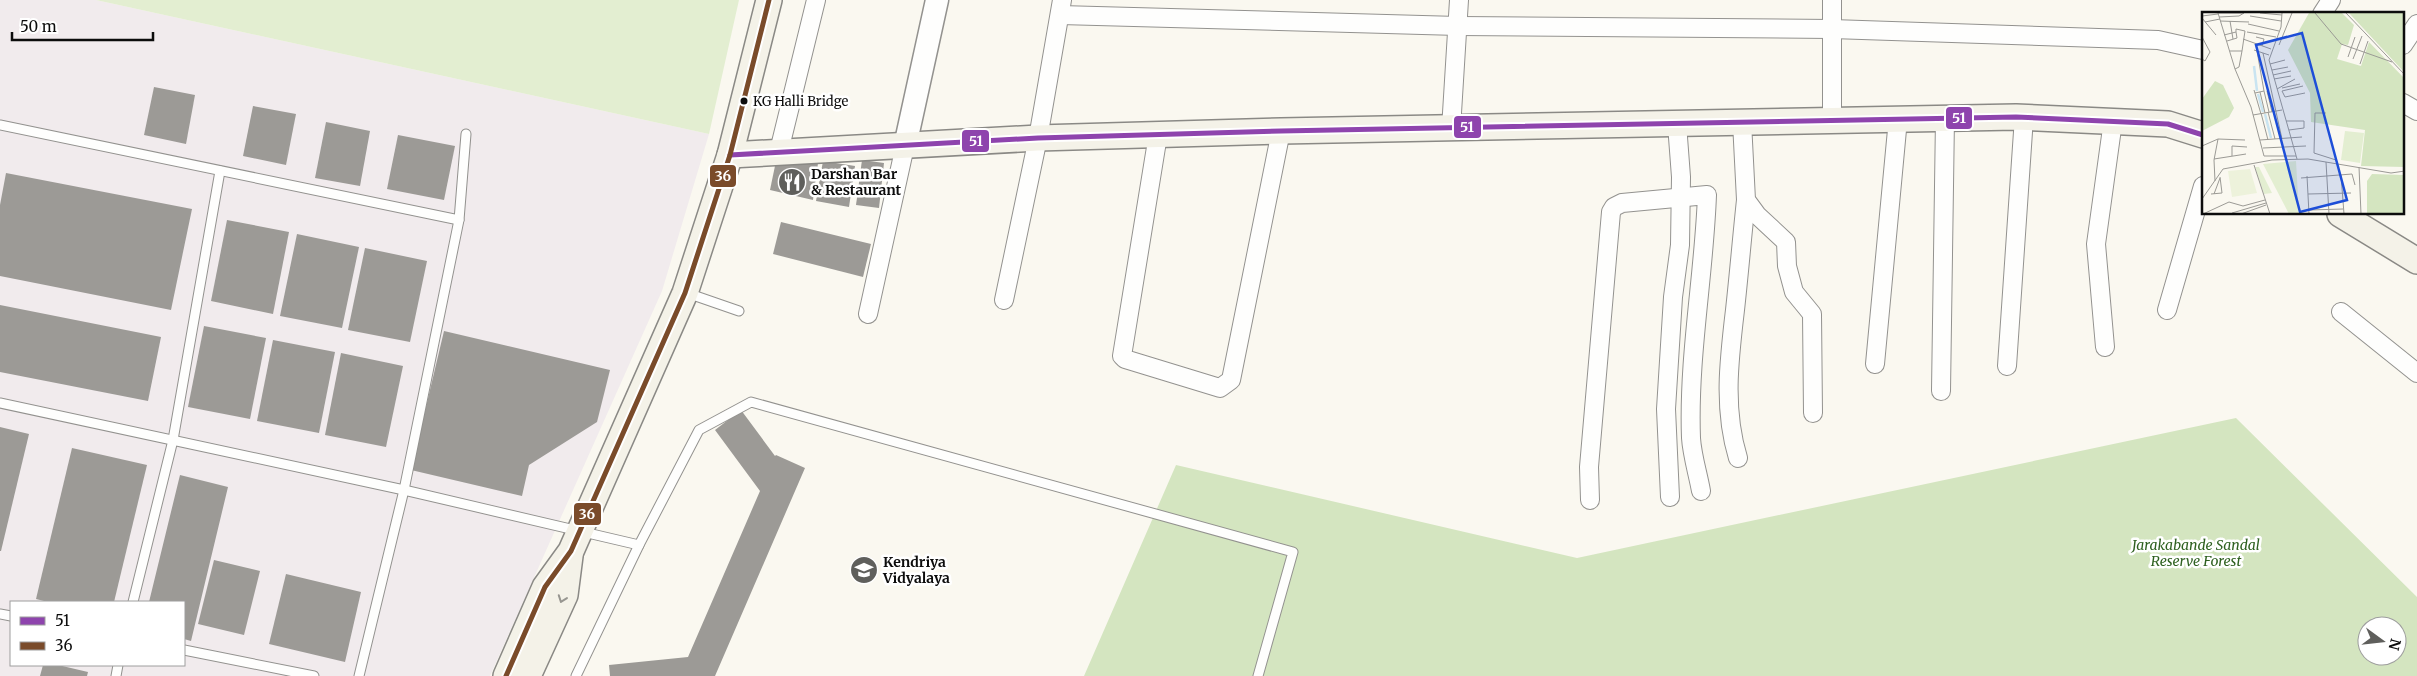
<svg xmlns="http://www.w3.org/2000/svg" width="2417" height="676" font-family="Merriweather,serif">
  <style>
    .industrial { fill: #f1ebed; fill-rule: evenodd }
    .green { fill: #e3eed1 }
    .forest { fill: #d4e5c0; fill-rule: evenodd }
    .building { fill: #9c9a96 }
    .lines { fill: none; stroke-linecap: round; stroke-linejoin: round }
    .service-casing { stroke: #93928f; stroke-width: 11 }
    .minor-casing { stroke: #93928f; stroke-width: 20 }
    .tertiary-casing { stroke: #93928f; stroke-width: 25 }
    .secondary-casing { stroke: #8a8985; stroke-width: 28 }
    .service { stroke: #fefefd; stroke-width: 9 }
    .minor { stroke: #fefefd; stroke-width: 18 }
    .tertiary { stroke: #fefefd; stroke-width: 22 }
    .secondary { stroke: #f4f2e8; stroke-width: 25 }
    .bus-1-casing { stroke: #fff; stroke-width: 9 }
    .bus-2-casing { stroke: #fff; stroke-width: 9 }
    .bus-1 { stroke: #8e44ad; stroke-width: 5 }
    .bus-2 { stroke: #7a4b2a; stroke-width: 5 }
    .oneway { stroke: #979690 }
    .bus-dot { fill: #0c0c0c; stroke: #fff; stroke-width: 2 }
    .labels { text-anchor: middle; stroke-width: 5; stroke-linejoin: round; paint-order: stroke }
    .bus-label { font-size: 13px; fill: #0c0c0c; stroke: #fff; text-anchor: start }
    .poi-label { font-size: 14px; font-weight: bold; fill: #0c0c0c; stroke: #fff; text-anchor: start }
    .park-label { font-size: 14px; font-style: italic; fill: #2e6020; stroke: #fff }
    .inset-river { fill: none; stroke: #c9e4f1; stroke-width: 2.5 }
    .inset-road { fill: none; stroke: #9b9a95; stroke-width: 1 }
    .view { fill: #1d4ed8; fill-opacity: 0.15; stroke: #1d4ed8; stroke-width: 2.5 }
    .inset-edge { fill: none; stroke: #0c0c0c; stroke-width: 2.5 }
    .line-badge { stroke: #fff; stroke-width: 2 }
    .badge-label { font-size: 14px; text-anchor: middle; font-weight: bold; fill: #fff }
  </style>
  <rect width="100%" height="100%" fill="#faf8f0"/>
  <path class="industrial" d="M 0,0 L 96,0 L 709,134 L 662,291 L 490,676 L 0,676 ZM 11,602 L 184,602 L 184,665 L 11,665 Z"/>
  <path class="green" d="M 96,0 L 739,0 L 709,134 Z"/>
  <path class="forest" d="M 2236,418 L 2417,597 L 2417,676 L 1084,676 L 1176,465 L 1577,558 ZM 2367,626 L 2397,626 L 2397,656 L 2367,656 Z"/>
  <g class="building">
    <path d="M 154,87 L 195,95 L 186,144 L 144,135 Z"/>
    <path d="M 253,106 L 296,114 L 286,165 L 243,156 Z"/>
    <path d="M 326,122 L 370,131 L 360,186 L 315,178 Z"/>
    <path d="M 398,135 L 455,146 L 444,200 L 387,189 Z"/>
    <path d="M 862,160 L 884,163 L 879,208 L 856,205 Z"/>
    <path d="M 776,161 L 818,163 L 813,200 L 770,190 Z"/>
    <path d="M 823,161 L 855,166 L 849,207 L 816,201 Z"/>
    <path d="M 6,173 L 192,209 L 171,310 L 0,276 L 0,205 Z"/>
    <path d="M 227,220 L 289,232 L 273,314 L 211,301 Z"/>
    <path d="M 781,222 L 871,244 L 863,277 L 773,254 Z"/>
    <path d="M 297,234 L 359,247 L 342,328 L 280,316 Z"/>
    <path d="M 365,248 L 427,261 L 410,342 L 348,330 Z"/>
    <path d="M 0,305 L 161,337 L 148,401 L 0,372 Z"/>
    <path d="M 204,326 L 266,338 L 250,419 L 188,407 Z"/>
    <path d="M 444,331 L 610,370 L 597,422 L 529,465 L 522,496 L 411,470 Z"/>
    <path d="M 273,340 L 335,352 L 319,433 L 257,421 Z"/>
    <path d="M 341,353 L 403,366 L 386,447 L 325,435 Z"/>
    <path d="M 741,410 L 775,456 L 776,455 L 805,468 L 715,676 L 610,676 L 609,665 L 688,657 L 760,491 L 715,430 Z"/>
    <path d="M 0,427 L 29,434 L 1,551 L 0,551 Z"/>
    <path d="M 72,448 L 147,465 L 114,602 L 48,602 L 36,599 Z"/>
    <path d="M 180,475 L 228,487 L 191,641 L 184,639 L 184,602 L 149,602 Z"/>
    <path d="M 214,560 L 260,571 L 244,635 L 198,624 Z"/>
    <path d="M 286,574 L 361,592 L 345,662 L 269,644 Z"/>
    <path d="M 43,665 L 58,665 L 88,672 L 87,676 L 40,676 Z"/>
  </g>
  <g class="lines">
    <g class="service-casing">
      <g id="service">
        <path d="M 0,125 L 459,220"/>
        <path d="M 687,293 L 739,311"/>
        <path d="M 0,403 L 404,490 L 639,545"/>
        <path d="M 133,602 L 173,440 L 220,171"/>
        <path d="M 0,614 L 11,616"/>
        <path d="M 184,650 L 314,676"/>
        <path d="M 116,676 L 118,665"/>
        <path d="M 359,676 L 404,490 L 459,220 L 466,134"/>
        <path d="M 576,676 L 639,545 L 699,430 L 751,402 L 1293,552 L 1258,676"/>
      </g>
    </g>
    <g class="minor-casing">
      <g id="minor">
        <path d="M 1832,0 L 1832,121"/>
        <path d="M 2322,14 L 2331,0"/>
        <path d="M 1060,15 L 1458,26 L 1832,29 L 2158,40 L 2203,50"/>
        <path d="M 2403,45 L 2417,24"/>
        <path d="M 2403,103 L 2417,111"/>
        <path d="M 1742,122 L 1746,200 L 1757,215 L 1786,242 L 1787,266 L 1794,292 L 1812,314 L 1813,413"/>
        <path d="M 1451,129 L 1459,0"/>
        <path d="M 1158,135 L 1122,356 L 1125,359 L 1220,388 L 1231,380 L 1281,131"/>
        <path d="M 779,151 L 816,0"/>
        <path d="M 1004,300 L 1038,138 L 1062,0"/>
        <path d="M 2167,310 L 2203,186"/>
        <path d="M 2341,312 L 2417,373"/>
        <path d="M 868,314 L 905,146"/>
        <path d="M 2105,347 L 2096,244 L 2113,121"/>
        <path d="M 1875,364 L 1898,119"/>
        <path d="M 2007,366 L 2024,117"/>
        <path d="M 1941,391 L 1945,118"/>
        <path d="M 1738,458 C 1723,409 1729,360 1735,310 C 1739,274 1742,237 1746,200"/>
        <path d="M 1670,497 L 1666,409 L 1673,297 L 1680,245 L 1681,177 L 1677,124"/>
        <path d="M 1590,500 L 1589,467 L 1611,212 L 1614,207 L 1622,203 L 1707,195 C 1704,276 1688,357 1691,438 C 1692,455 1698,474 1701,491"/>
      </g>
    </g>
    <g class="tertiary-casing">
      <path id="tertiary" d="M 905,146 L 937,0"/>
    </g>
    <g class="secondary-casing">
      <g id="secondary">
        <path d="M 730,155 L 1038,138 L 1281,131 L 2016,117 L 2168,124 L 2203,135"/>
        <path d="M 2340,214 L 2417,261"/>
        <path d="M 506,676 L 545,587 L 571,551 L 685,293 L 730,155 L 769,0"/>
        <path d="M 528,676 L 565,595 L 570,556"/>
      </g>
    </g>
    <use href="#service" class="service"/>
    <use href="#minor" class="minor"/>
    <use href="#tertiary" class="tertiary"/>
    <use href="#secondary" class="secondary"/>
    <g class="bus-1-casing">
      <path id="bus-1" d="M 730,155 L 1038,138 L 1281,131 L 2016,117 L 2168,124 L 2203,135"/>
    </g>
    <g class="bus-2-casing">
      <path id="bus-2" d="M 506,676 L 545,587 L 571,551 L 685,293 L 730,155 L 769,0"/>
    </g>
    <use href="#bus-1" class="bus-1"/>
    <use href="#bus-2" class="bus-2"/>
  </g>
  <defs><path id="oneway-chevron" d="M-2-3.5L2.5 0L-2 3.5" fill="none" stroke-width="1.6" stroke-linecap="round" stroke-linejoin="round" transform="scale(1.25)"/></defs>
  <use class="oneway" href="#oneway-chevron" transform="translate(562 599) rotate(110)"/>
  <defs>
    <g id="restaurant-disc" transform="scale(1.4375)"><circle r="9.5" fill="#5f5f5c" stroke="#fff"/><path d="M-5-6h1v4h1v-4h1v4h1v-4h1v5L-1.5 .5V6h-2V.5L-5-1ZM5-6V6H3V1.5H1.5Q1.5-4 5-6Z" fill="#fff"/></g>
    <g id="school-disc" transform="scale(1.4375)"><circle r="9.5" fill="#5f5f5c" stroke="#fff"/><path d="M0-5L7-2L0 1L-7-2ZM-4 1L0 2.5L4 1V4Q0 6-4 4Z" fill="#fff"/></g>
  </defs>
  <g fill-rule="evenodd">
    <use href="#restaurant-disc" x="792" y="182"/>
    <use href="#school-disc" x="864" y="570"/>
  </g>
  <circle class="bus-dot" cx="744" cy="101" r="4.5"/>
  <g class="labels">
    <g class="bus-label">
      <text x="753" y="106">KG Halli Bridge</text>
    </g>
    <g class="poi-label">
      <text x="811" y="179">Darshan Bar<tspan x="811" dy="16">&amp; Restaurant</tspan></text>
      <text x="883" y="567">Kendriya<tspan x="883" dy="16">Vidyalaya</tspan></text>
    </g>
    <g class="park-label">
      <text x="2196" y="550">Jarakabande Sandal<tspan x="2196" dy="16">Reserve Forest</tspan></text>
    </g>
  </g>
  <g transform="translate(2202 12)">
    <rect width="202" height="202" fill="#faf8f0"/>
    <path d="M 143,119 L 162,121 L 158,151 L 139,148 ZM 94,149 L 97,202 L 87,202 L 61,152 ZM 53,155 L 57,155 L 70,181 L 62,182 Z" fill="#e3eed1"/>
    <path d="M 107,1 L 140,1 L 152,13 L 146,33 L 140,32 L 135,47 L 159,54 L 167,30 L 202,66 L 202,155 L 159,154 L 163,118 L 109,110 L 108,81 L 86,38 ZM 147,1 L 202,1 L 202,60 ZM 13,69 L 21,73 L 32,96 L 27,105 L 0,119 L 0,87 ZM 170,162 L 202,163 L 202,202 L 165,202 L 165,169 Z" fill="#d4e5c0"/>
    <path d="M 48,157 L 55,181 L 30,185 L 26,159 Z" fill="#edf2db"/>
    <path class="inset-river" d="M 52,54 L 55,79M 56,82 L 61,100M 63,102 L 69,126"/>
    <path class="inset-road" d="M 16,1 L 33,57 L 49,95 L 62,144 L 94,144M 16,1 L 42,1M 58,1 L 80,3M 80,1 L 79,15 L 67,48 L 95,147M 113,1 L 139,32 L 190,50M 144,1 L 203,63M 0,4 L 16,2M 48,4 L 79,9M 17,5 L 37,4 L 42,1M 0,6 L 14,23M 18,9 L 47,10M 28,9 L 31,27M 3,10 L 18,7M 46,12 L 77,19M 34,20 L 34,17 L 43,19 L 40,39M 45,20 L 74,25M 22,23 L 34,20 L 35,26 L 25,29M 0,25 L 8,40 L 3,49 L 0,47M 54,25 L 62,27 L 60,34M 41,27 L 69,37M 77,33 L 90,1M 52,38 L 67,43M 28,39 L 40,39 L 37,55 L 33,57M 61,41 L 80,127M 146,45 L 153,25M 151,47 L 160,24M 68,52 L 83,48M 158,52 L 166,29M 70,58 L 86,55M 71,63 L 89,59M 72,67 L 89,64M 101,74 L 80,79 L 83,85 L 103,81M 80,76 L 98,72M 75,77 L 93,67M 52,78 L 59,102M 62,79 L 67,100M 65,79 L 70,100M 58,80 L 63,101M 53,81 L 62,79 L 55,39M 66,100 L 73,127M 59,101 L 66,128M 124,101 L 113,101 L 112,141 L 134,148M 51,103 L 80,98M 84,109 L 102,109 L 102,116 L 87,118M 16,127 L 43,128M 58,128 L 100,125M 0,134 L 16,127 L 12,148 L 13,169M 61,136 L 104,134M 30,144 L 30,134 L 45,135M 12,147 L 44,142M 124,150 L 127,202M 52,153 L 68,202M 157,155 L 159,202M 139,163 L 142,202M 105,164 L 107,202M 99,166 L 150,162 L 153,173M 9,182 L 20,181 L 18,165M 12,182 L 18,166M 106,182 L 149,181M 0,187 L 21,157 L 70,148 L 106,147 L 189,161 L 203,159M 107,198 L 141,197M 30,201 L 64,191M 1,202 L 27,190 L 41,194 L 63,188M 39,202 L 64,193"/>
    <path class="view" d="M 100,21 L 145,188 L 98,200 L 54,33 Z"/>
    <rect width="202" height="202" class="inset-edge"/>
  </g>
  <g class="line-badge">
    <rect x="1945" y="106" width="28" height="24" rx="5" fill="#8e44ad"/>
    <rect x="1453" y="115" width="29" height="24" rx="5" fill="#8e44ad"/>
    <rect x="961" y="129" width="29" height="24" rx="5" fill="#8e44ad"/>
    <rect x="709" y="164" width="28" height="24" rx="5" fill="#7a4b2a"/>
    <rect x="573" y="502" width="29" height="24" rx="5" fill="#7a4b2a"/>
  </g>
  <g class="badge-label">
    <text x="1959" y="123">51</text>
    <text x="1467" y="132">51</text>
    <text x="976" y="146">51</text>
    <text x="723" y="181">36</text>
    <text x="587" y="519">36</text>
  </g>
  <rect x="10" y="601" width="175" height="65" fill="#ffffff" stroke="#9e9e9e"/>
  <rect x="20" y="617" width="25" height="8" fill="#8e44ad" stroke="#9e9e9e"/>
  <text x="55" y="626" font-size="15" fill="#0c0c0c">51</text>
  <rect x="20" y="642" width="25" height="8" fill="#7a4b2a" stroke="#9e9e9e"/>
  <text x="55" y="651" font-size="15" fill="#0c0c0c">36</text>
  <g transform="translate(2382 641) rotate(105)"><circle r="24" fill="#ffffff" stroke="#9e9e9e"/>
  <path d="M0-4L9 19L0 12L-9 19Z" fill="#5f5f5c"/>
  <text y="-8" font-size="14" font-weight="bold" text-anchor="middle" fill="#0c0c0c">N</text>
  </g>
  <path d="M12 32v8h141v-8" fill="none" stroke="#0c0c0c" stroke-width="2.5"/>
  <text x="20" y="32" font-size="15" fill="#0c0c0c" stroke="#ffffff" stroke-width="4" paint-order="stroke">50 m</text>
</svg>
